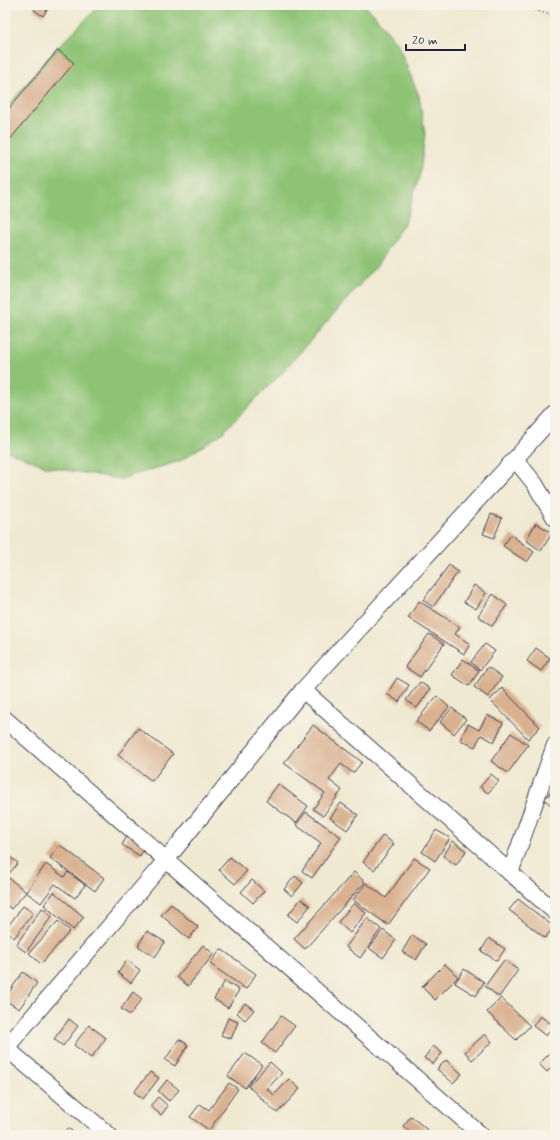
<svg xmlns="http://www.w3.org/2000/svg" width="560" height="1140" font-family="Mynerve,sans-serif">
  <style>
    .green { fill: #8ec375; stroke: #587258 }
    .building { fill: #d9b190 }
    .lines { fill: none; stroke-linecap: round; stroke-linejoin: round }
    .minor-casing { stroke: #414052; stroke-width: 18 }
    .path { stroke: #414052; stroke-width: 2.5; stroke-dasharray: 1 3; stroke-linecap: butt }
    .minor { stroke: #fff; stroke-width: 16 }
  </style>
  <rect width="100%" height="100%" fill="#f7f3e8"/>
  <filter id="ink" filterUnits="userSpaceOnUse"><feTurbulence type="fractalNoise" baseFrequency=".025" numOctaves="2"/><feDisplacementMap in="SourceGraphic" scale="8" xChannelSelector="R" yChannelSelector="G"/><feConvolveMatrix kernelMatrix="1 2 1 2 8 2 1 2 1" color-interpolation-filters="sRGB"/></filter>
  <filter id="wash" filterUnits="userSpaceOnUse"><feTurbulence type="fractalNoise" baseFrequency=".012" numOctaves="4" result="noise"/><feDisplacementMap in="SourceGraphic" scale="16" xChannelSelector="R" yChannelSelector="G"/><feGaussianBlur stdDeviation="0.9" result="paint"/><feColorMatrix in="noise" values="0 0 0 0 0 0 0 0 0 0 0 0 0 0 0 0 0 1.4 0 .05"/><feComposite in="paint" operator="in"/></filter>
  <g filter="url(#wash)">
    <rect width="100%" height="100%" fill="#f0e9d1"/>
    <path class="green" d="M 100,5 L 363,5 L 373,13 L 398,45 L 419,96 L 425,134 L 420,174 L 405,222 L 377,265 L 281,374 L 221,434 L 180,461 L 121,479 L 48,467 L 8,451 L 5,449 L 5,110 L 51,54 Z"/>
    <g id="blocks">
      <g class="building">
        <path d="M 37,5 L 50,5 L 43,16 L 34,10 Z"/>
        <path d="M 58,50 L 74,63 L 7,143 L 5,142 L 5,113 Z"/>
        <path d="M 491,514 L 502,518 L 494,538 L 483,534 Z"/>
        <path d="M 536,523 L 552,533 L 541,551 L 526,540 Z"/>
        <path d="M 511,535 L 534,552 L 527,562 L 503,546 Z"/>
        <path d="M 449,565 L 458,572 L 433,607 L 423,600 Z"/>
        <path d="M 474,585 L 486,593 L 476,609 L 464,602 Z"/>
        <path d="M 493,594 L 507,605 L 492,626 L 478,616 Z"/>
        <path d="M 419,601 L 460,627 L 455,634 L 470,644 L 464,654 L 408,618 Z"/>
        <path d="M 429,634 L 444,644 L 420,677 L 405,667 Z"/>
        <path d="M 485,644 L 495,651 L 480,670 L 471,662 Z"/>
        <path d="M 536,648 L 550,658 L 541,671 L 527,661 Z"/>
        <path d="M 463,659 L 479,671 L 469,686 L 452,675 Z"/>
        <path d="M 488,667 L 502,677 L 488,697 L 474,687 Z"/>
        <path d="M 397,678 L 409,685 L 399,702 L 387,694 Z"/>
        <path d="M 420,682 L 430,689 L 417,708 L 406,700 Z"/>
        <path d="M 502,688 L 540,727 L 528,739 L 490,700 Z"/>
        <path d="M 437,696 L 449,707 L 429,731 L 416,721 Z"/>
        <path d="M 452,708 L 466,719 L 454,734 L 440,722 Z"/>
        <path d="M 487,715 L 503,723 L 494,742 L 481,735 L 475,747 L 460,740 L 468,724 L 479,730 Z"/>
        <path d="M 313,725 L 362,762 L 353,773 L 341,764 L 329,780 L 342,790 L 323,816 L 313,809 L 325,793 L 284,763 Z"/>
        <path d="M 138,728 L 173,754 L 152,781 L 118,755 Z"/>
        <path d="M 511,733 L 528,745 L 508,773 L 491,761 Z"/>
        <path d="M 491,774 L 499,781 L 488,793 L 480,787 Z"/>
        <path d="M 278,784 L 308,806 L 296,823 L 266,801 Z"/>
        <path d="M 555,788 L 555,805 L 553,807 L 544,799 Z"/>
        <path d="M 341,803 L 358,815 L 347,830 L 330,818 Z"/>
        <path d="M 306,812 L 341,837 L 312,878 L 302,871 L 321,843 L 296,825 Z"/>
        <path d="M 436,830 L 450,838 L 435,861 L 422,852 Z"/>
        <path d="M 130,831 L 148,842 L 140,856 L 122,845 Z"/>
        <path d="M 383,835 L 394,844 L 374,870 L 363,862 Z"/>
        <path d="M 453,841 L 466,851 L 456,865 L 443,856 Z"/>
        <path d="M 60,845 L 104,878 L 95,891 L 50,858 Z"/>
        <path d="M 5,853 L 18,863 L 7,876 L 5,874 Z"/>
        <path d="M 230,857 L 247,871 L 235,884 L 219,870 Z"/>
        <path d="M 414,858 L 430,868 L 388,925 L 353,900 L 366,883 L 386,898 Z"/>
        <path d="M 46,864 L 64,877 L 68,872 L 85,885 L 75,898 L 55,884 L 41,903 L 26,892 Z"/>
        <path d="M 354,872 L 365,882 L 305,949 L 294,939 Z"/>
        <path d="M 295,876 L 303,883 L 292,896 L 284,889 Z"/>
        <path d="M 9,878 L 26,892 L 11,909 L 5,903 L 5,882 Z"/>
        <path d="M 252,880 L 264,891 L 253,903 L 241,892 Z"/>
        <path d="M 54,892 L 84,917 L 73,930 L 44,905 Z"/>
        <path d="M 301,899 L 310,906 L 297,922 L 288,915 Z"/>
        <path d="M 518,899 L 554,927 L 545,938 L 509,910 Z"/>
        <path d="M 354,903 L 366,913 L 350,933 L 338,922 Z"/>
        <path d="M 171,904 L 198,927 L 189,939 L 161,915 Z"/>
        <path d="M 23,906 L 33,913 L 14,938 L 5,930 Z"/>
        <path d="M 42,908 L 52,916 L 26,952 L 16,945 Z"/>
        <path d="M 367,918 L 381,929 L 360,958 L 346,947 Z"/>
        <path d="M 58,921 L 70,931 L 41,964 L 29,953 Z"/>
        <path d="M 383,930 L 396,940 L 383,958 L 369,948 Z"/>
        <path d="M 147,931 L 165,942 L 155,957 L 138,946 Z"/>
        <path d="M 412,935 L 426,944 L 416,960 L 402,952 Z"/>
        <path d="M 489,938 L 505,949 L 497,961 L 481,951 Z"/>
        <path d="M 203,945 L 214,954 L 188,986 L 177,977 Z"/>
        <path d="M 221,949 L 256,974 L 246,989 L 210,964 Z"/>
        <path d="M 127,960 L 140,970 L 131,983 L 118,973 Z"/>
        <path d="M 504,960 L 518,970 L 499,997 L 485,986 Z"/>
        <path d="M 445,964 L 458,977 L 435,1000 L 422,987 Z"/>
        <path d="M 464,969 L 484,982 L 476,996 L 455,983 Z"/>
        <path d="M 23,972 L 37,983 L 19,1009 L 5,1000 L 5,998 Z"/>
        <path d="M 225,981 L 239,990 L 228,1008 L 214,999 Z"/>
        <path d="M 133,992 L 142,999 L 130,1015 L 121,1009 Z"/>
        <path d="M 501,998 L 530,1026 L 516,1040 L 487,1012 Z"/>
        <path d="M 245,1003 L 254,1010 L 245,1020 L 237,1013 Z"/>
        <path d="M 281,1016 L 295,1026 L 275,1053 L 262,1043 Z"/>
        <path d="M 540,1016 L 553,1025 L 546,1036 L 533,1026 Z"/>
        <path d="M 228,1018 L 238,1022 L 231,1039 L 221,1035 Z"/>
        <path d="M 69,1019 L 78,1026 L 63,1046 L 54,1039 Z"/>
        <path d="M 89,1025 L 106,1038 L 91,1058 L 74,1045 Z"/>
        <path d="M 485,1034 L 492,1042 L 472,1060 L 465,1052 Z"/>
        <path d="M 179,1039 L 188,1045 L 175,1066 L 165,1060 Z"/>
        <path d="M 433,1046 L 442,1053 L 433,1064 L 424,1058 Z"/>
        <path d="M 554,1049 L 555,1064 L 547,1072 L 539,1064 Z"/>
        <path d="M 245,1053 L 262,1065 L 245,1088 L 228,1076 Z"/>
        <path d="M 446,1060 L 462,1074 L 453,1083 L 437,1069 Z"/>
        <path d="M 270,1062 L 282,1073 L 267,1089 L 274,1095 L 289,1079 L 300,1089 L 277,1113 L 248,1086 Z"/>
        <path d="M 150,1072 L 159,1078 L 143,1099 L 134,1092 Z"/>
        <path d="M 167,1080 L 179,1090 L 169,1101 L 158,1091 Z"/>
        <path d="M 229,1083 L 238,1089 L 209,1130 L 190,1117 L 200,1104 L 209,1110 Z"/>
        <path d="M 158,1097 L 168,1106 L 161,1115 L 150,1106 Z"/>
        <path d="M 411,1116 L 433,1135 L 413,1135 L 403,1126 Z"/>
        <path d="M 68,1128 L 77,1135 L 62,1135 Z"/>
      </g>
    </g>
  </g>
  <g filter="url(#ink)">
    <use href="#blocks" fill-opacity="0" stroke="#414052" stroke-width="1"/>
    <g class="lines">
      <g class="minor-casing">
        <g id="minor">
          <path d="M 515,459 L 535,484 L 555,518"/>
          <path d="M 303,690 L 555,912"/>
          <path d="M 5,719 L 481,1135"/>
          <path d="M 510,873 L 555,745"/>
          <path d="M 5,1047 L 109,1135"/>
          <path d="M 5,1049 L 166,860 L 303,690 L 515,459 L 555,414"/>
        </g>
      </g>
      <path class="path" d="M 520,5 L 555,16"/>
      <use href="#minor" class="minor"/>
    </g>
  </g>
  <rect width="560" height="1140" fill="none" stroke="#f7f3e8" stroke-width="20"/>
  <path d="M406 44v6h59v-6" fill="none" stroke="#22223b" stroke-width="2"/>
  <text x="412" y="44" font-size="12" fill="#22223b" stroke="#f7f3e8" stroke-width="3" paint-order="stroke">20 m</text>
</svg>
